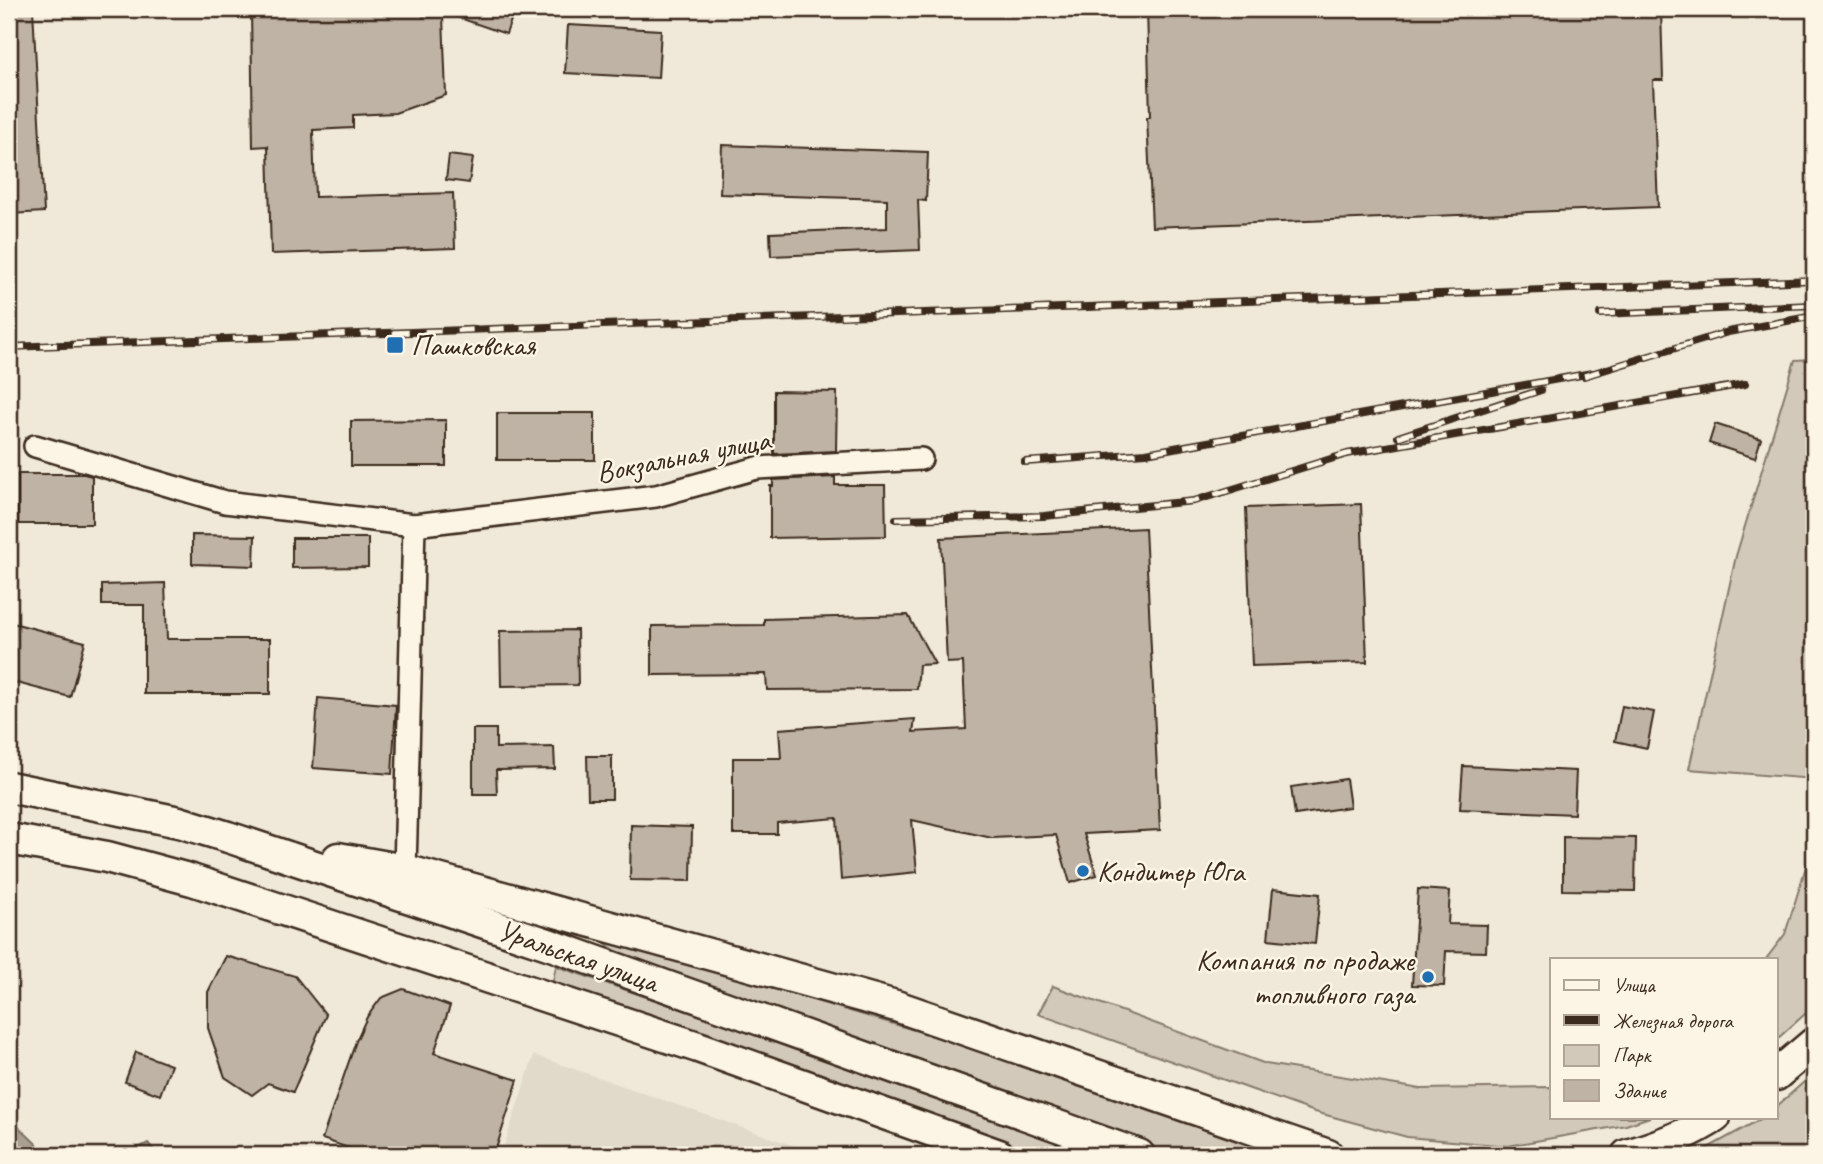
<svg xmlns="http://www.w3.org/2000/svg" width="1823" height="1164" font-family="Caveat,sans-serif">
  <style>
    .built { fill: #e1d9c9 }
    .green { fill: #d2c9ba; stroke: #867a6c; stroke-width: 2 }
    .water { fill: #aaa091; stroke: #7e7163; stroke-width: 2 }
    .building { fill: #beb3a4; stroke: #3b2a1e; stroke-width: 2 }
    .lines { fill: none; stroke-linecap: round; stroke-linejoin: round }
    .street-casing { stroke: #3b2a1e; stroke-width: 26 }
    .secondary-casing { stroke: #3b2a1e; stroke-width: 35 }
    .street { stroke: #fcf5e5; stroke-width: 21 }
    .secondary { stroke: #fcf5e5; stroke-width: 30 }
    .rail-casing { stroke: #3b2a1e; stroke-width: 8 }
    .rail { stroke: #fcf5e5; stroke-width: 5; stroke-dasharray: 16; stroke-linecap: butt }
    .poi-dot { fill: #1f6fb2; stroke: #fcf5e5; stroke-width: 2.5 }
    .labels { text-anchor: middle; stroke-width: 5; stroke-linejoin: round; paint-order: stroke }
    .poi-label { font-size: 30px; fill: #3b2a1e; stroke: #fcf5e5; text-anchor: start }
    .street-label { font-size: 30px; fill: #3b2a1e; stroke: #fcf5e5 }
  </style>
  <rect width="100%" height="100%" fill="#f0e9d9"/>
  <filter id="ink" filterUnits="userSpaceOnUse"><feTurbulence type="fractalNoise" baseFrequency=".0143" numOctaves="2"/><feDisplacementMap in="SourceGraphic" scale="14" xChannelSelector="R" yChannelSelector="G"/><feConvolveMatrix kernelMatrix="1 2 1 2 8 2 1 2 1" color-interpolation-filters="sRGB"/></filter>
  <g filter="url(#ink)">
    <path class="built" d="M 534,1055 L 821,1155 L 501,1155 Z"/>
    <g class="green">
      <path d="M 1814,359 L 1814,779 L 1689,769 L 1736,556 L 1795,360 Z"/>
      <path d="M 1814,841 L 1814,1006 L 1776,1040 L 1776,959 L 1766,959 L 1785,934 Z"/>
      <path d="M 596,936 L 958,1043 L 1291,1155 L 1173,1155 L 638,968 Z"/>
      <path d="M 556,966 L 1106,1155 L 1033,1155 L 552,985 Z"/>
      <path d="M 1053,986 L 1266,1064 L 1421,1089 L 1552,1087 L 1552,1117 L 1650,1117 L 1626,1125 L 1508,1146 L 1407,1137 L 1315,1112 L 1038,1014 Z"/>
      <path d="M 1814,1073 L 1814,1155 L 1695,1155 L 1764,1117 L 1776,1117 L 1776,1107 Z"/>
    </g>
    <g class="water">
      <path d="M 9,1118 L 48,1155 L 9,1155 Z"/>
      <path d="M 148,1143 L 158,1155 L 125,1155 Z"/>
    </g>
    <g class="building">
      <path d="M 9,9 L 33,9 L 44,212 L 9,214 Z"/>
      <path d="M 251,9 L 423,9 L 423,17 L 443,16 L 446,95 L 395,113 L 353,115 L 353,128 L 313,130 L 315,197 L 453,193 L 455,248 L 271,254 L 268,146 L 253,147 Z"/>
      <path d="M 443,9 L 515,9 L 506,34 L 442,12 Z"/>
      <path d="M 1147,9 L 1661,9 L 1663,80 L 1653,80 L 1658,207 L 1152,227 L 1147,117 L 1150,117 Z"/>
      <path d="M 568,25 L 661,30 L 658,78 L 565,73 Z"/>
      <path d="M 722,145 L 928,152 L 926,201 L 918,200 L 920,250 L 771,256 L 770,233 L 887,228 L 887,199 L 720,194 Z"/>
      <path d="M 449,155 L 473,158 L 469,183 L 446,180 Z"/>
      <path d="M 774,391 L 837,392 L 836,451 L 774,454 Z"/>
      <rect x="497" y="413" width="98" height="47"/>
      <path d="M 446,420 L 446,466 L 351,466 L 351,421 Z"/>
      <path d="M 1715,424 L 1761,439 L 1755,458 L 1709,443 Z"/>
      <path d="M 18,474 L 84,474 L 92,476 L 92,524 L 18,524 Z"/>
      <path d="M 835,477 L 835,485 L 885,485 L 886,536 L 770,538 L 770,486 L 773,486 L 773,480 Z"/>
      <path d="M 1361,504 L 1367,662 L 1252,666 L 1246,508 Z"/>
      <path d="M 1145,528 L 1160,830 L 1084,834 L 1097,875 L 1070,883 L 1056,835 L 992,838 L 912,820 L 917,872 L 841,880 L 837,818 L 777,823 L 777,834 L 733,834 L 733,758 L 781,758 L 779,729 L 915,719 L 913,732 L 966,729 L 963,662 L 947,663 L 941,538 Z"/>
      <path d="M 192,535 L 255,536 L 254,566 L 192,564 Z"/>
      <path d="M 292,538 L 368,538 L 368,567 L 292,568 Z"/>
      <path d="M 165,583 L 167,639 L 270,639 L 270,694 L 144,694 L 144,605 L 102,605 L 102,585 Z"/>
      <path d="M 908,615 L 935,664 L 919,665 L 917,689 L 767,690 L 766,674 L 652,675 L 652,626 L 764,625 L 764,619 Z"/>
      <path d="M 9,622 L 85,642 L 70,697 L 9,681 Z"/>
      <path d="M 577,630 L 578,685 L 501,686 L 500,631 Z"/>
      <path d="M 318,698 L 396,705 L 392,774 L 313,768 Z"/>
      <path d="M 1622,706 L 1654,712 L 1647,748 L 1615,741 Z"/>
      <path d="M 473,729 L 496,729 L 496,748 L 554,747 L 555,769 L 496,770 L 497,794 L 473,794 Z"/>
      <path d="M 587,756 L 612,756 L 612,799 L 588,799 Z"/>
      <path d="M 1463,766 L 1576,771 L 1574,814 L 1460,809 Z"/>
      <path d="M 1346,779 L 1350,807 L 1295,815 L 1291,787 Z"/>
      <path d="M 631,825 L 692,827 L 691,881 L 630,880 Z"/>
      <path d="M 1563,837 L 1636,838 L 1635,891 L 1563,890 Z"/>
      <path d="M 1273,889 L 1320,894 L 1315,944 L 1268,939 Z"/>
      <path d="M 1418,889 L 1450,891 L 1448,924 L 1487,925 L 1486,952 L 1446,951 L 1444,986 L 1412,985 Z"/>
      <path d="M 226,956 L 295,976 L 326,1015 L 293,1092 L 268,1083 L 252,1095 L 225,1077 L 208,1028 L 208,992 Z"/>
      <path d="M 403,989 L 450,1006 L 434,1053 L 518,1080 L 494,1155 L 369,1155 L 322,1139 L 356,1041 L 367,1017 L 381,998 Z"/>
      <path d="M 136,1052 L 171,1065 L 160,1095 L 125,1082 Z"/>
    </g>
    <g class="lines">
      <g class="street-casing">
        <g id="street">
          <path d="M 35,446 L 225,502 L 414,525"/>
          <path d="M 405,870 L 414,525 L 656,496 L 757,468 L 921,459"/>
        </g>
      </g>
      <g class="secondary-casing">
        <g id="secondary">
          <path d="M 9,787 L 179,822 L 228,837 L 548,944 L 1139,1155"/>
          <path d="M 9,839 L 107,857 L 192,880 L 698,1047 L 999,1155"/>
          <path d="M 338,858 L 405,870 L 896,1006 L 1328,1155"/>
          <path d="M 1776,1075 L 1814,1043"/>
          <path d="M 1627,1155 C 1658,1146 1688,1135 1715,1117"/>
        </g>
      </g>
      <use href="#street" class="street"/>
      <use href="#secondary" class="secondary"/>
      <g class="rail-casing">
        <g id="rail">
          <path d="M 1600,314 L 1814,305"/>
          <path d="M 9,347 L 1814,280"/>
          <path d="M 1584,376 L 1728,332 L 1814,316"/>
          <path d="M 1398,437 L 1541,390"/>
          <path d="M 1025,462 L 1146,453 L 1592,373"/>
          <path d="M 896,519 L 1044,516 L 1194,501 L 1347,454 L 1745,384"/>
        </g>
      </g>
      <use href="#rail" class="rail"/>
    </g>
  </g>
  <g class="poi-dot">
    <rect x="386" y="336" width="18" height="18" rx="3.5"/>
    <circle cx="1083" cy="871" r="7"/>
    <circle cx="1428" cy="977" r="7"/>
  </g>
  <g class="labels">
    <g class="poi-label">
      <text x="411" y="355">Пашковская</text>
      <text x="1097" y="881">Кондитер Юга</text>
      <text x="1414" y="970" text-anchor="end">Компания по продаже<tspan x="1414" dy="34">топливного газа</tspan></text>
    </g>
    <g class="street-label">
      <text transform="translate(683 456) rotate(-11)" y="10">Вокзальная улица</text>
      <text transform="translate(578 956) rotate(19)" y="10">Уральская улица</text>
    </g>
  </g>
  <rect width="1823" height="1164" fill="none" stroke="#fcf5e5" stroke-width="35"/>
  <rect x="18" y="18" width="1788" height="1129" fill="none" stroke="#3b2a1e" stroke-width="2.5" filter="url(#ink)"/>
  <rect x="1550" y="958" width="228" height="161" fill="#fcf5e5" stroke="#afa495" stroke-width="2"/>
  <rect x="1564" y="980" width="35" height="10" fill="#fcf5e5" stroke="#afa495" stroke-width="2"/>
  <text x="1613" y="992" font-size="21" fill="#3b2a1e">Улица</text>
  <rect x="1564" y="1015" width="35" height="10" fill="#3b2a1e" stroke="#afa495" stroke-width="2"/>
  <text x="1613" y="1028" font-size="21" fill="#3b2a1e">Железная дорога</text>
  <rect x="1564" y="1045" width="35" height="21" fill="#d2c9ba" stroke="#afa495" stroke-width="2"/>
  <text x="1613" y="1062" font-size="21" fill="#3b2a1e">Парк</text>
  <rect x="1564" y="1080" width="35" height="21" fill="#beb3a4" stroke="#afa495" stroke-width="2"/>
  <text x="1613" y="1098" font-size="21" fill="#3b2a1e">Здание</text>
</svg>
